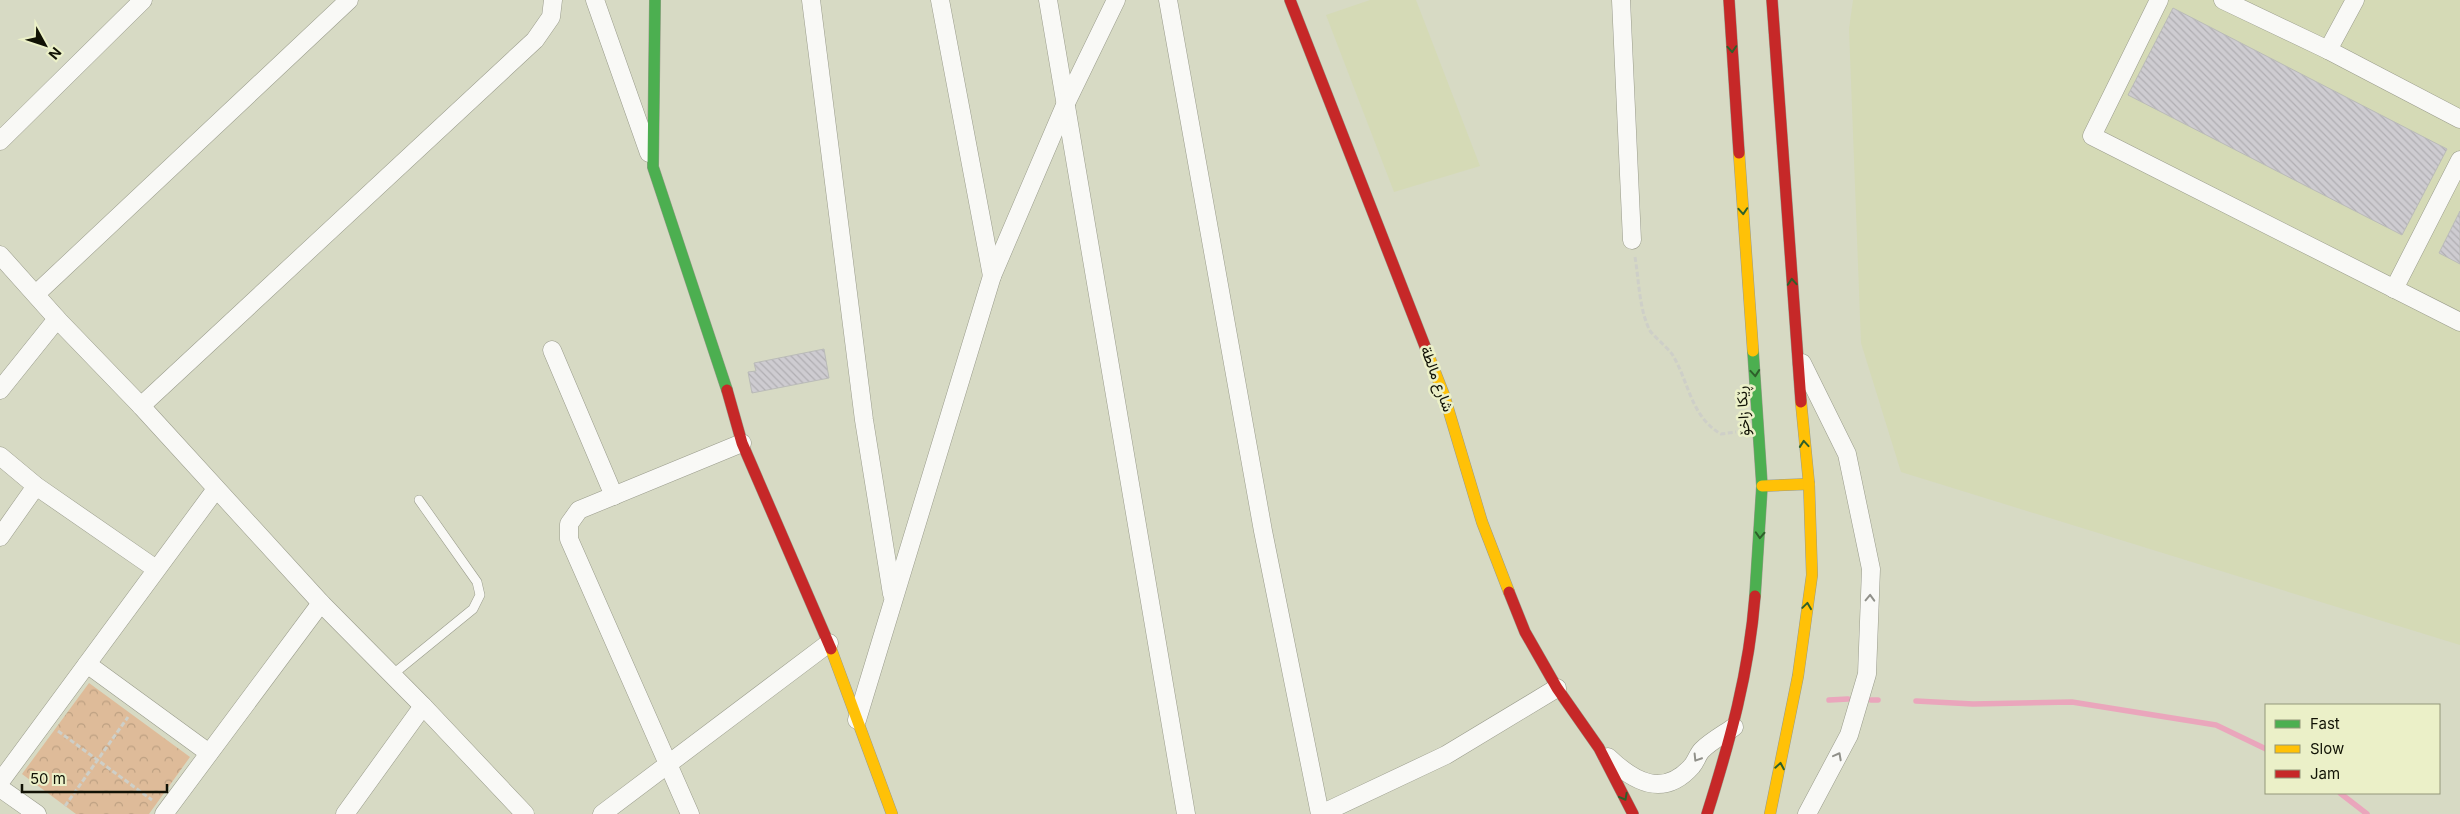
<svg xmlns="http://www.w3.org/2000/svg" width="2460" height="814" font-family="Inter,Vazirmatn,sans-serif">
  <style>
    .built { fill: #d5dab6 }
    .park { fill: url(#park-crowns) }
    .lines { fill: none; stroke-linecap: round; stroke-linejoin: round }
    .stream { stroke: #eaa6bc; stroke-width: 5.5 }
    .building { fill: url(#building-back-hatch); stroke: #babbb8 }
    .lane-casing { stroke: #999b8b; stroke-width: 10 }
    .street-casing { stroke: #999b8b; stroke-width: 19 }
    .fast-casing { stroke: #999b8b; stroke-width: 12 }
    .slow-casing { stroke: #999b8b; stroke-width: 12 }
    .jam-casing { stroke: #999b8b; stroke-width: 12 }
    .path { stroke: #cecfc8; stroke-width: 3; stroke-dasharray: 5 2.5; stroke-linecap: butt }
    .lane { stroke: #f9f9f6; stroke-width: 9 }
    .street { stroke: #f9f9f6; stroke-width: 18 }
    .fast { stroke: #4caf50; stroke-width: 11 }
    .slow { stroke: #ffc107; stroke-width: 11 }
    .jam { stroke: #c62828; stroke-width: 11 }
    .oneway { stroke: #2e602a }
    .oneway2 { stroke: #91918a }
    .labels { text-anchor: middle; stroke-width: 5; stroke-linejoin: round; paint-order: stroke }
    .street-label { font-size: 15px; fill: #111205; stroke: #ebf0c8 }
  </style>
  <defs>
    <pattern id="park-crowns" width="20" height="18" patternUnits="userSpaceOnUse" patternTransform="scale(1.25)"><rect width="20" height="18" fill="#debb99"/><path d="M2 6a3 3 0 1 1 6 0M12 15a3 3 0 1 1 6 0" fill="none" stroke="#bda082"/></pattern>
    <pattern id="building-back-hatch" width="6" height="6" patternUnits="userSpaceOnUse" patternTransform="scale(1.25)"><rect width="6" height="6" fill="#ceccd1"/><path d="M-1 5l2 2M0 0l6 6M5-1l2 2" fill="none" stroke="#b0aeb2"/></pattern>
  </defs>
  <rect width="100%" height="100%" fill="#d7dac4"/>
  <g class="built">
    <path d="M 1370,0 L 1416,0 L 1480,166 L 1394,192 L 1326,15 Z"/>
    <path d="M 1853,0 L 2460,0 L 2460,645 L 1901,472 L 1861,343 L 1849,29 Z"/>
  </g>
  <path class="park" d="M 89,683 L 190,757 L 149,814 L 76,814 L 22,774 Z"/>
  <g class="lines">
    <g class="stream">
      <path d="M 1829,700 L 1848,699"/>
      <path d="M 1871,700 L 1878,700"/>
      <path d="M 1916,701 L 1973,704 L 2072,702 L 2216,725 L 2266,749"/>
      <path d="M 2340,793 L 2367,814"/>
    </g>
  </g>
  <g class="building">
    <path d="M 2173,8 L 2447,149 L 2402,235 L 2128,95 Z"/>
    <path d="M 2460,211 L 2460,264 L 2439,253 Z"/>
    <path d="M 824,349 L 829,378 L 752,393 L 748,372 L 756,371 L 754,363 Z"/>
  </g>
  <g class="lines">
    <g class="lane-casing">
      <path id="lane" d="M 392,675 L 473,609 L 480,595 L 477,582 L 419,500"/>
    </g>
    <g class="street-casing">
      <g id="street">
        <path d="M 595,0 L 649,153"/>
        <path d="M 811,0 L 864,420 L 892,594"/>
        <path d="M 940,0 L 992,276"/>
        <path d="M 1048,0 L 1186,814"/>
        <path d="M 1168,0 L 1263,531 L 1320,814"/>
        <path d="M 1621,0 L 1632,240"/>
        <path d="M 2159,0 L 2092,136 L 2460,322"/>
        <path d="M 2223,0 L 2328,50"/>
        <path d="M 2355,0 L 2328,50 L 2460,119"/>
        <path d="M 0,141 L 143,0"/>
        <path d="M 0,255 L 59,321 L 141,406 L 321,603 L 423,706 L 525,814"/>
        <path d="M 2394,289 L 2460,160"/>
        <path d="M 36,294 L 349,0"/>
        <path d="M 552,350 L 614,496"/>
        <path d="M 1802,363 L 1847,454 L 1871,569 L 1867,674 L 1849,735 L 1807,814"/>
        <path d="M 0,390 L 57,319"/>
        <path d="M 141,406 L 535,40 L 551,17 L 553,0"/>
        <path d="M 0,456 L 36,486 L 156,569"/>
        <path d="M 0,537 L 36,486"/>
        <path d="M 87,664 L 209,753"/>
        <path d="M 857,720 L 992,276 L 1066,103 L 1116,0"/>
        <path d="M 1608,757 C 1633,781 1663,799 1692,766 C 1696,761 1698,754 1702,750 C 1711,741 1724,734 1734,727"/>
        <path d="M 0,782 L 216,489"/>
        <path d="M 0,788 L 37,814"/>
        <path d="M 164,814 L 321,603"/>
        <path d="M 345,814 L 423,706"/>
        <path d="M 602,814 L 829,643"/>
        <path d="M 690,814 L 569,539 L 569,524 L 579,510 L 742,443"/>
        <path d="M 1321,814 L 1446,755 L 1557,688"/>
      </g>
    </g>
    <g class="fast-casing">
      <g id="fast">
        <path d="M 655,0 L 653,167 L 727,390"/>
        <path d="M 1753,351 L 1762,486 L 1755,596"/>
      </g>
    </g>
    <g class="slow-casing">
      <g id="slow">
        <path d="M 1739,153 L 1753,351"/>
        <path d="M 1428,354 L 1444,395 L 1482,522 L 1509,592"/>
        <path d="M 1762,486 L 1809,484"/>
        <path d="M 831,649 L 892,814"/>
        <path d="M 1770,814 L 1798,676 L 1812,575 L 1809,484 L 1801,402"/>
      </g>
    </g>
    <g class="jam-casing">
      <g id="jam">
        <path d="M 1290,0 L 1428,354"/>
        <path d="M 1729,0 L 1739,153"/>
        <path d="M 1772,0 L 1801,402"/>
        <path d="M 727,390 L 742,443 L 831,649"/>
        <path d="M 1509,592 L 1525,632 L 1557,688 L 1599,748 L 1633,814"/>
        <path d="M 1707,814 C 1730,741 1749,673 1755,596"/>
      </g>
    </g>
    <g class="path">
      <path d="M 1635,257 C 1639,281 1639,307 1649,329 C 1651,334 1666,346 1672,354 C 1689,381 1690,416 1721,434 L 1736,432"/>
      <path d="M 58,731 L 152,800"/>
      <path d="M 65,806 L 128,717"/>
    </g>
    <use href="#lane" class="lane"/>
    <use href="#street" class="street"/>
    <use href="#fast" class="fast"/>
    <use href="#slow" class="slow"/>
    <use href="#jam" class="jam"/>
  </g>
  <defs><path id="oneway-chevron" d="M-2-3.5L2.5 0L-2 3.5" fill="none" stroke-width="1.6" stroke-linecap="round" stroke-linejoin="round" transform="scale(1.25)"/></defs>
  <g class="oneway">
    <use href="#oneway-chevron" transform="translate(1732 49) rotate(86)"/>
    <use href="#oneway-chevron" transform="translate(1743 211) rotate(86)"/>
    <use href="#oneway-chevron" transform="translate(1792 282) rotate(-94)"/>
    <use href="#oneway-chevron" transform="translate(1755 373) rotate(85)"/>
    <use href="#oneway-chevron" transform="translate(1804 444) rotate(-95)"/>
    <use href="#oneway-chevron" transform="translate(1760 535) rotate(93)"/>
    <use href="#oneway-chevron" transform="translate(1807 606) rotate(-82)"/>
    <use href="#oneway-chevron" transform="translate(1780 766) rotate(-80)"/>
    <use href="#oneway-chevron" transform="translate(1624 797) rotate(62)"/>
  </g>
  <g class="oneway2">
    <use href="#oneway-chevron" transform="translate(1870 598) rotate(-88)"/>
    <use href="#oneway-chevron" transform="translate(1838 756) rotate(-62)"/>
    <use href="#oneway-chevron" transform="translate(1697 758) rotate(122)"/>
  </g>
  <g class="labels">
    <g class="street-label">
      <text transform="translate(1437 379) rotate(70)" y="5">شارع مالطة</text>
      <text transform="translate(1743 411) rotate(-94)" y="5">ڕێکا زاخۆ</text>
    </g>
  </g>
  <rect x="2265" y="704" width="175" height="90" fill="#ebf0c8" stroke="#94977a"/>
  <rect x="2275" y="720" width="25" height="8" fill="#4caf50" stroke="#94977a"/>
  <text x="2310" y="729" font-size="15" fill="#111205">Fast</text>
  <rect x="2275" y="745" width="25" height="8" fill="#ffc107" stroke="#94977a"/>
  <text x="2310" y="754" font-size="15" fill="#111205">Slow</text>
  <rect x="2275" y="770" width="25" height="8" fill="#c62828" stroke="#94977a"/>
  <text x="2310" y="779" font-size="15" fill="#111205">Jam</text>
  <g transform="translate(45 45) rotate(130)" stroke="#ebf0c8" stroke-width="4" paint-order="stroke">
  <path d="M0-4L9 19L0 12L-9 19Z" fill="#111205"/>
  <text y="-8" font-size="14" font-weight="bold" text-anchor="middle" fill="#111205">N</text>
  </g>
  <path d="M22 784v8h145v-8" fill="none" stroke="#111205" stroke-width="2.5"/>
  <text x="30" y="784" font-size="15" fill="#111205" stroke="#ebf0c8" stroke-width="4" paint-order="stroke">50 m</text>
</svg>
